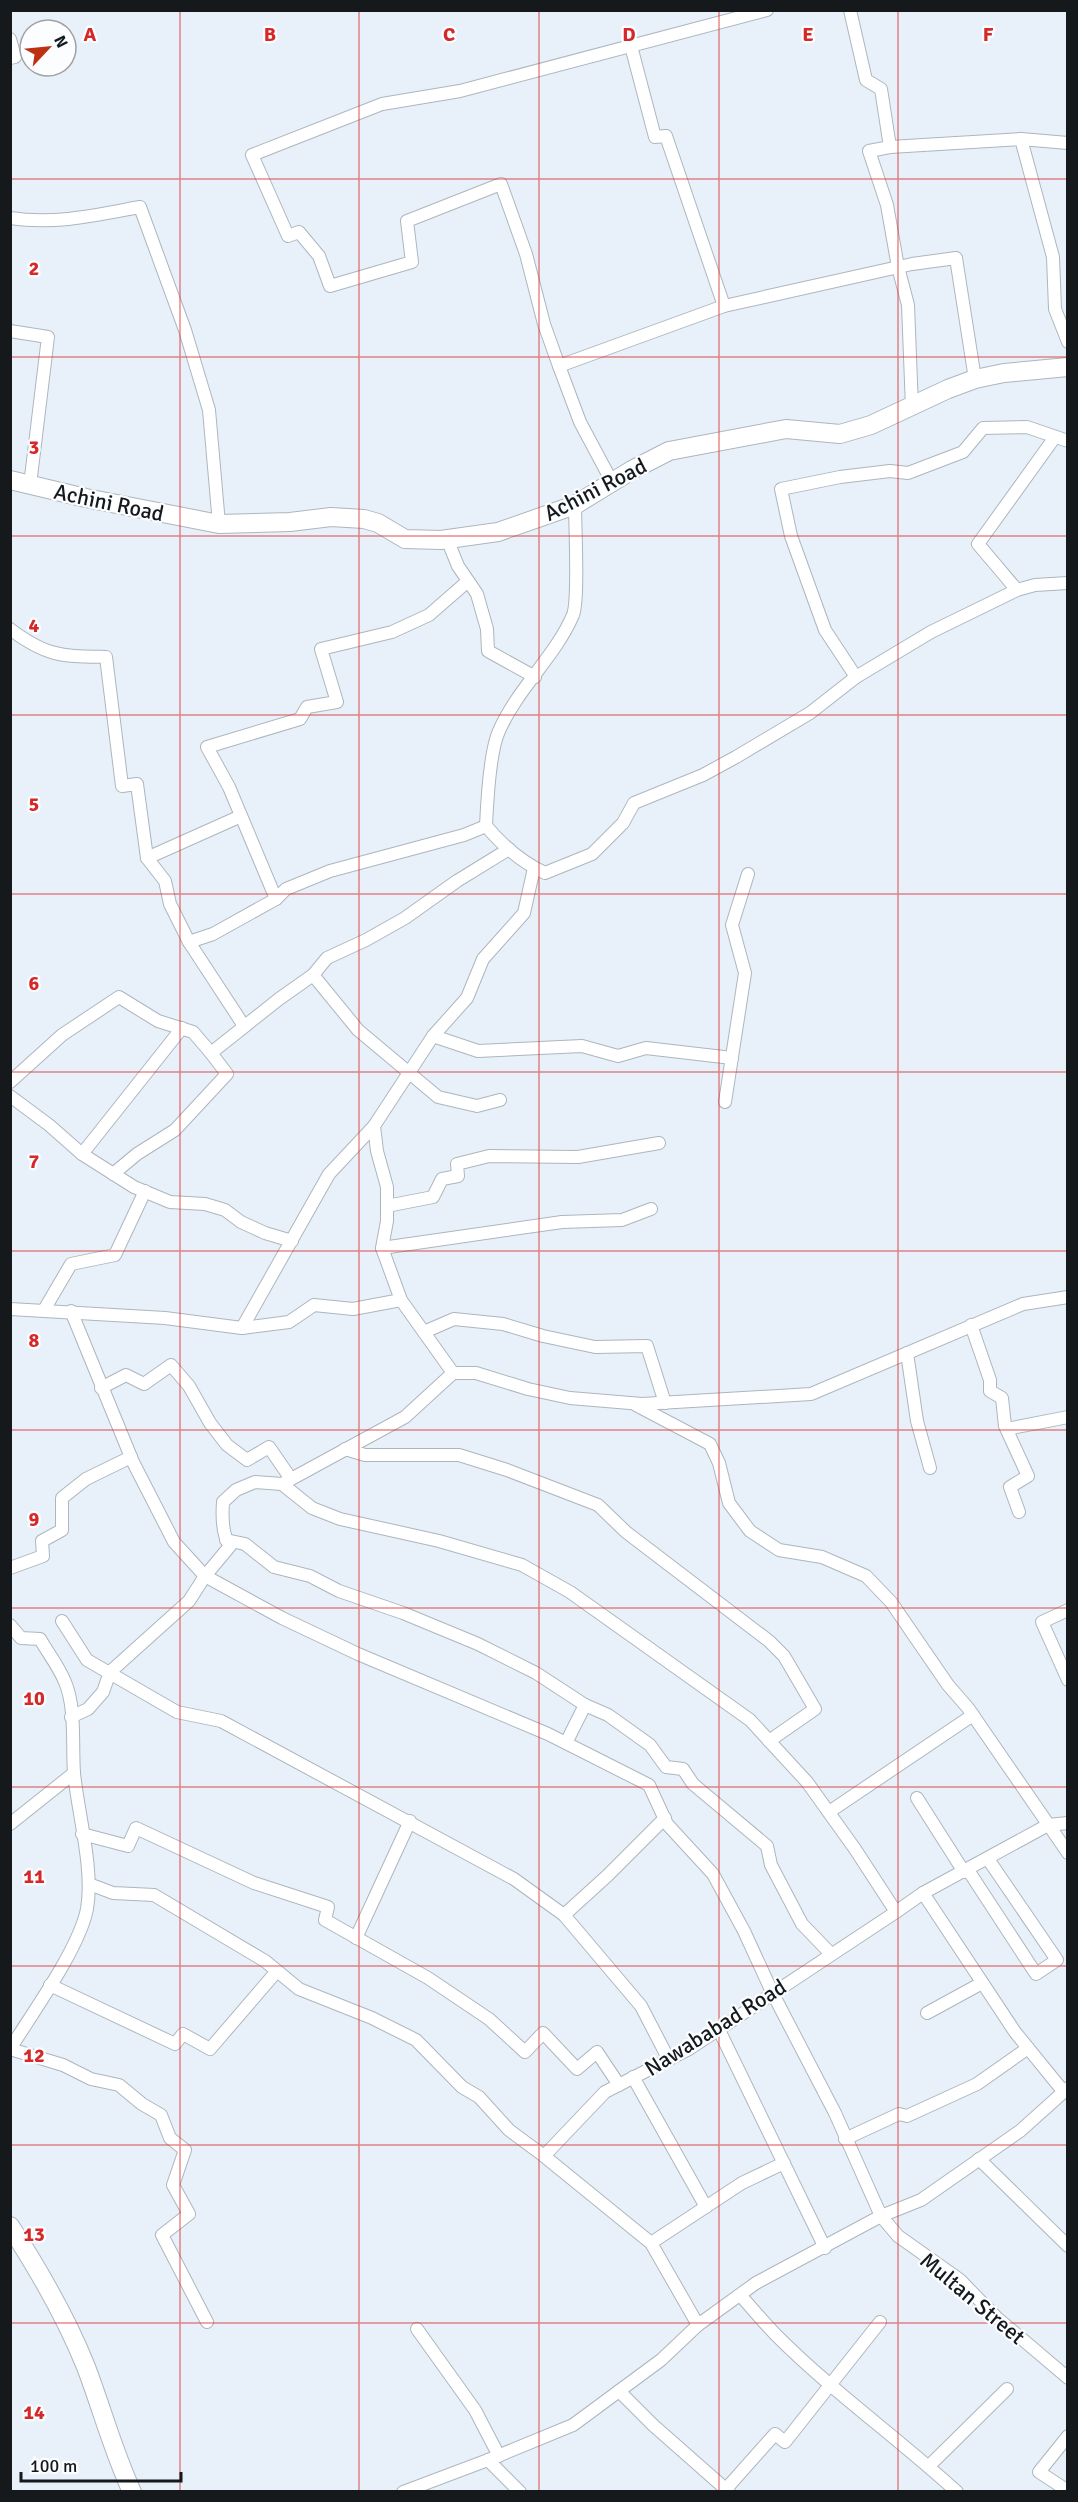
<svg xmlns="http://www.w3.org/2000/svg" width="1078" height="2502" font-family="Signika,sans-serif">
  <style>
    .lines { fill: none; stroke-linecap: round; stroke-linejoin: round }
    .street-casing { stroke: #adb6bd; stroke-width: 14 }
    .secondary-casing { stroke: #adb6bd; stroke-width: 20 }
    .street { stroke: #fff; stroke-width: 12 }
    .secondary { stroke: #fff; stroke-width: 18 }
    .grid { fill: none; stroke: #d62828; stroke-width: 1.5; stroke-opacity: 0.55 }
    .labels { text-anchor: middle; stroke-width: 4.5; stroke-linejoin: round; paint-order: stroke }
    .street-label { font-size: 22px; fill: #16191c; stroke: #fbfdff }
    .grid-label { font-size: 20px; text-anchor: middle; font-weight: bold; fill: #d62828; stroke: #fbfdff; stroke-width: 4.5; stroke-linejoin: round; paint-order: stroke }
  </style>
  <rect width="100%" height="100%" fill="#e8f1f9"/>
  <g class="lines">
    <g class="street-casing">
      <g id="street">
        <path d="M 850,10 L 866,80 L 881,89 L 890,147 L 1021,139 L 1068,143"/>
        <path d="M 10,39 L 15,57 L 10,58"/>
        <path d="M 631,46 L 655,137 L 666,136 L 724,306 L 559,366 L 544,324 L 526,254 L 501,184 L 407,221 L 412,262 L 330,286 L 319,256 L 299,232 L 288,236 L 252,155 L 382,104 L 460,91 L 767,10"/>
        <path d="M 1021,139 L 1053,257 L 1055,309 L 1068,342"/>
        <path d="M 890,147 L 869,151 L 887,205 L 898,267 L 908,305 L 912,408"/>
        <path d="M 10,218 C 55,225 97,215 140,207 L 185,330 L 209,410 L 219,524"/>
        <path d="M 724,306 L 912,264 L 956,258 L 975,379"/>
        <path d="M 10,331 L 48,337 L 30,485"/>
        <path d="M 559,366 L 580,422 L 612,482"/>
        <path d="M 575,505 C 575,526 579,600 573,615 C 555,657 517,689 499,731 C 490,750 487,804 486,826 C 503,846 521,862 545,873 L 592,854 L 623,823 L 634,803 L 703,775 L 736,757 L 810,713 L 856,677 L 931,632 L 1017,590 L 1035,585 L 1068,583"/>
        <path d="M 447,539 L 458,566 L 477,594 L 487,629 L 488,651 L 535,677"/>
        <path d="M 1017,590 L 978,544 L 1055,437"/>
        <path d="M 10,629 C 47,657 62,656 106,657 L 122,786 L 137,784 L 147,858 L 165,881 L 170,904 L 189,942 L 244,1026"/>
        <path d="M 856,677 L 825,630 L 791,536 L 781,489 L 840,477 L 890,471 L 908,473 L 963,452 L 983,428 L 1027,427 L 1068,441"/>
        <path d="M 147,858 L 241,816"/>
        <path d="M 276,899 L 229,787 L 207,747 L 300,719 L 307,707 L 337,702 L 321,649 L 392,632 L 429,615 L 468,581"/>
        <path d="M 189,942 L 213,934 L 276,899 L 286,889 L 330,871 L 464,835 L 486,826"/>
        <path d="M 313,975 L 358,1030 L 438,1097 L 477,1106 L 500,1100"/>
        <path d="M 433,1036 L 478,1051 L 582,1046 L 618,1056 L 646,1048 L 732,1058"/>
        <path d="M 10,1082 L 62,1035 L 119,997 L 158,1021 L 193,1032 L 211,1053 L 279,999 L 313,975 L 327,958 L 366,940 L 405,918 L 457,881 L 509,849"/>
        <path d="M 10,1096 L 49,1125 L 82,1154 L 134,1187 L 170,1202 L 205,1204 L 225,1210 L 241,1222 L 265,1233 L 292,1241"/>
        <path d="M 725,1102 L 745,973 L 732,925 L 748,874"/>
        <path d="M 82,1154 L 182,1028"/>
        <path d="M 113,1174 L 137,1154 L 175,1130 L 227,1074 L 211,1053"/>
        <path d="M 387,1206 L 433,1197 L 442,1179 L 458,1176 L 457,1164 L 489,1156 L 578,1157 L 659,1143"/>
        <path d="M 382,1248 L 562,1222 L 622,1220 L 651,1209"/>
        <path d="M 10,1309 L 165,1318 L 242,1328 L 289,1322 L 314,1305 L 353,1309 L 401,1300"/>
        <path d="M 44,1310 L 71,1264 L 115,1255 L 145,1191"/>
        <path d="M 71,1311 L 133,1462 L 174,1542 L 205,1576 L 282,1618 L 358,1654 L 548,1734 L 649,1785 L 667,1824 L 713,1874 L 744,1931 L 772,1992 L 835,2113 L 881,2216 L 898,2236 L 960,2280 L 996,2317 L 1068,2378"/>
        <path d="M 971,1325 L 990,1380 L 990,1391 L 1002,1398 L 1005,1426 L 1028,1476 L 1010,1487 L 1019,1512"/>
        <path d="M 242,1328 L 329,1174 L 374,1126"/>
        <path d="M 424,1332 L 454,1319 L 503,1324 L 543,1336 L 595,1347 L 647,1346 L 665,1403"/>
        <path d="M 907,1353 L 917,1421 L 930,1468"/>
        <path d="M 453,1373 L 401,1300 L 382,1248 L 387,1221 L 387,1187 L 377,1151 L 374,1126 L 433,1036 L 467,998 L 483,959 L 524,913 L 534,868"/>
        <path d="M 101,1388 L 126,1375 L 144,1384 L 171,1365 L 189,1386 L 210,1423 L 227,1445 L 247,1460 L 269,1447 L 291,1479"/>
        <path d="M 636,1405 L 710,1444 L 719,1463 L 729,1503 L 750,1531 L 779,1550 L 822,1557 L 866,1576 L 891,1602 L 948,1685 L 968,1708 L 1068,1853"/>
        <path d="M 1007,1429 L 1068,1417"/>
        <path d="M 345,1449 L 365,1455 L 459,1455 L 507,1470 L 598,1505 L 626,1532 L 769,1641 L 784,1656 L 815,1709 L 769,1741"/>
        <path d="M 282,1484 L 405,1417 L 453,1373 L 476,1373 L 528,1389 L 570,1398 L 642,1404 L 811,1394 L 1023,1304 L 1068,1297"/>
        <path d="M 226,1540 L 245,1544 L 274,1567 L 310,1576 L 339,1591 L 403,1613 L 478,1644 L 536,1673 L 585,1705 L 566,1743"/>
        <path d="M 10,1568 L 43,1556 L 42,1541 L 62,1530 L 62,1498 L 86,1479 L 131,1457"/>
        <path d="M 1068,1610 L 1042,1622 L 1068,1680"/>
        <path d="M 62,1621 L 87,1660 L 177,1712 L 221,1721 L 514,1879 L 564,1915 L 641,2006 L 668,2058"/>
        <path d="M 10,1625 L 21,1638 L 40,1639 C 48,1653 59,1667 65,1682 C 76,1707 72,1746 74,1773 C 78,1814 94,1869 87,1909 C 79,1949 33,2012 10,2049"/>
        <path d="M 585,1705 L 608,1715 L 650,1745 L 666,1767 L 683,1769 L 693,1784 L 767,1846 L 771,1865 L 802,1924 L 831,1954"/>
        <path d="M 71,1717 L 88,1709 L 103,1692 L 110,1672 L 189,1601 L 205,1576 L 230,1546 C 222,1535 222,1516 223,1502 L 236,1490 L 255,1482 L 282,1484 L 312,1508 L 340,1519 L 439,1541 L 522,1565 L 570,1592 L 750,1720 L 807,1782 L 855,1849 L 896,1912 L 923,1893 L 1048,1825 L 1068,1823"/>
        <path d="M 917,1798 L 964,1872"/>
        <path d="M 829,1812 L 973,1715"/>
        <path d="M 10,1824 L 74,1773"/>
        <path d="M 82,1834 L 128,1846 L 136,1828 L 254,1883 L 328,1907 L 325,1920 L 428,1978 L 489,2019 L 525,2052 L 543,2033 L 577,2069 L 597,2052 L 619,2085"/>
        <path d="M 968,1870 L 1036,1974 L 1057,1960 L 988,1859"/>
        <path d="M 89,1884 L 113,1893 L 154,1895 L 265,1961 L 299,1989 L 372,2018 L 416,2040 L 462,2087 L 479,2097 L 509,2130 L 544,2156 L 651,2243 L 698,2325"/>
        <path d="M 923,1893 L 1015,2032 L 1063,2091 L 1068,2092"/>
        <path d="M 564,1915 L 607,1876 L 665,1818"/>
        <path d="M 356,1938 L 410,1821"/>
        <path d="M 50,1985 L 175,2044 L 183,2034 L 210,2049 L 277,1971"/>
        <path d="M 927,2013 L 982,1983"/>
        <path d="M 718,2028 L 825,2248"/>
        <path d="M 10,2049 L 63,2065 L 91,2079 L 119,2085 L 142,2104 L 161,2115 L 170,2138 L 185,2150 L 173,2185 L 189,2214 L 162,2235 L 207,2322"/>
        <path d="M 633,2077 L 706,2207"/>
        <path d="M 845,2139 L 899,2114 L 907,2116 L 977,2084 L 1028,2048"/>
        <path d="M 544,2156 L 605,2092 L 689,2049 L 896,1912"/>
        <path d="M 979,2159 L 1068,2246"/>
        <path d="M 651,2243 L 742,2183 L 784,2163"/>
        <path d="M 740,2295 C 752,2308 764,2323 777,2336 C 833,2392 898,2438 957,2492"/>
        <path d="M 417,2329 L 475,2410 L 499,2456"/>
        <path d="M 619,2391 L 653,2425 L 729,2492"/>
        <path d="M 488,2460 L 520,2492"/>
        <path d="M 929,2466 L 1007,2389"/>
        <path d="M 1062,2487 L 1039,2472 L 1068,2436"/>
        <path d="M 726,2489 L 775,2434 L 785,2442 L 880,2322"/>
        <path d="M 403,2492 L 488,2460 L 573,2425 L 661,2360 L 698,2325 L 756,2283 L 881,2216 L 921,2200 L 1020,2131 L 1068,2088"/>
      </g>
    </g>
    <g class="secondary-casing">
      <g id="secondary">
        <path d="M 10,480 L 86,498 L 219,524 L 290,522 L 331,517 L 364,519 L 378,523 L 405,539 L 441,540 L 498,532 L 575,505 L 632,470 L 669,451 L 786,429 L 840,434 L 871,425 L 948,389 L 975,379 L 1004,373 L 1068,367"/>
        <path d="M 10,2226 C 40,2272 66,2317 86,2367 C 102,2409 113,2451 132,2492"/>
      </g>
    </g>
    <use href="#street" class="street"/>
    <use href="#secondary" class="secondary"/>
  </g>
  <path class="grid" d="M 180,10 L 180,2492M 359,10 L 359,2492M 539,10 L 539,2492M 719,10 L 719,2492M 898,10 L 898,2492M 10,179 L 1068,179M 10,357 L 1068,357M 10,536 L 1068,536M 10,715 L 1068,715M 10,894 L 1068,894M 10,1072 L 1068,1072M 10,1251 L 1068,1251M 10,1430 L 1068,1430M 10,1608 L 1068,1608M 10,1787 L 1068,1787M 10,1966 L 1068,1966M 10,2145 L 1068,2145M 10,2323 L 1068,2323"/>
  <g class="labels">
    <g class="street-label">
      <text transform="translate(595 489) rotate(-27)" y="8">Achini Road</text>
      <text transform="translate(109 502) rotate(12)" y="8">Achini Road</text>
      <text transform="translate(715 2027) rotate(-32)" y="8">Nawababad Road</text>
      <text transform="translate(973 2298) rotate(40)" y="8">Multan Street</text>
    </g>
  </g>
  <g class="grid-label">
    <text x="90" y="41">A</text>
    <text x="270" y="41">B</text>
    <text x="449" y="41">C</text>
    <text x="629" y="41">D</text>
    <text x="808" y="41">E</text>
    <text x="988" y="41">F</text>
    <text x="34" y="275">2</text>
    <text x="34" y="454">3</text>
    <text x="34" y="632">4</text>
    <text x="34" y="811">5</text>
    <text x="34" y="990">6</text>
    <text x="34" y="1168">7</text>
    <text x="34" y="1347">8</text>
    <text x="34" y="1526">9</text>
    <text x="34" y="1705">10</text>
    <text x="34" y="1883">11</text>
    <text x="34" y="2062">12</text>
    <text x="34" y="2241">13</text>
    <text x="34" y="2419">14</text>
  </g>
  <rect width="1078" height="2502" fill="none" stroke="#16191c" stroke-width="24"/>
  <g transform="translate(48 48) rotate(64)"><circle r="28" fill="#fbfdff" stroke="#9fa2a4" stroke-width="1.5"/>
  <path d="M0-4.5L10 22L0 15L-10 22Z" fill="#bc3111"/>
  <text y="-9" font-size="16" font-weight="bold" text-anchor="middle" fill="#16191c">N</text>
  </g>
  <path d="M21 2472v9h160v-9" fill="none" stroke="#16191c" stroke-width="3"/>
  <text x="30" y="2472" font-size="18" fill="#16191c" stroke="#fbfdff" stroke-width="4.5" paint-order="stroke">100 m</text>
</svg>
